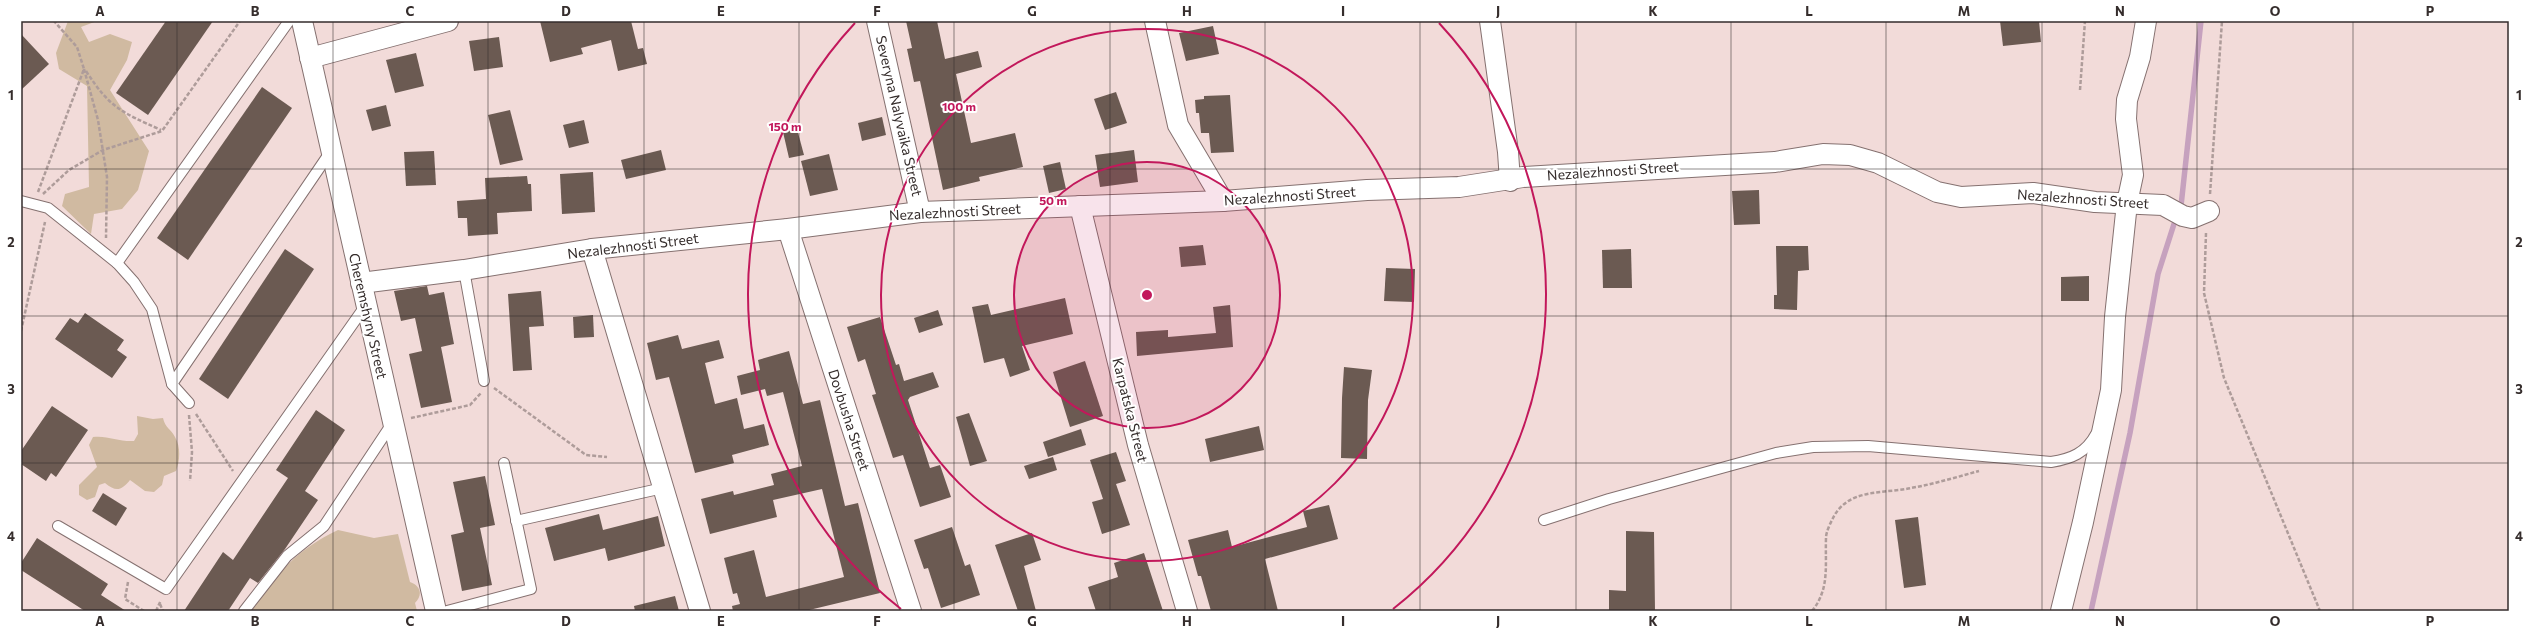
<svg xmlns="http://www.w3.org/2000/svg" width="2530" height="632" font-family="Commissioner,sans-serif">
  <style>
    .green { fill: #d0baa1 }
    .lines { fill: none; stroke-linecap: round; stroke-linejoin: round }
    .stream { stroke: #c6a1be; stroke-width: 5.5 }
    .building { fill: #6b5a52 }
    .service-casing { stroke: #857170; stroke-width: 12 }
    .minor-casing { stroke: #857170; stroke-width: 22 }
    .path { stroke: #ae9c9a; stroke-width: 2.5; stroke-dasharray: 4 2; stroke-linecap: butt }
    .service { stroke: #fff; stroke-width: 10 }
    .minor { stroke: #fff; stroke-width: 20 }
    .grid { fill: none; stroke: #352d2c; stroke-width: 1; stroke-opacity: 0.55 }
    .ring { fill: none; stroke: #c2185b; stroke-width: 2 }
    .labels { text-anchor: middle; stroke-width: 4; stroke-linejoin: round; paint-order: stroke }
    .street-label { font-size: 14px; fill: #352d2c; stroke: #fff }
    .centre { fill: #c2185b; stroke: #fff; stroke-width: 2 }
    .ring-label { font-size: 12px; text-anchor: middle; font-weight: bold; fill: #c2185b; stroke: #fff; stroke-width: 4; stroke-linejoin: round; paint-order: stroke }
    .neatline { fill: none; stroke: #352d2c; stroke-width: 1.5 }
    .grid-label { font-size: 13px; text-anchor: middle; font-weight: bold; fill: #352d2c }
  </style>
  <rect width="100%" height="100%" fill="#f2dbd9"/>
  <g class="green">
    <path d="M 68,21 L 97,21 L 81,27 L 89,42 L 110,34 L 132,42 L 127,60 L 110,90 L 149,151 L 138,190 L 122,209 L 94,214 L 91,234 L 62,206 L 65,194 L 89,187 L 87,86 L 59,69 L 56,53 Z"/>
    <path d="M 137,416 L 153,419 L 163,418 C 165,428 171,429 175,437 C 181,447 180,461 176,471 L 164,476 L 162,485 L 154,492 L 145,491 L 130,480 C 121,491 116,492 105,483 L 99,485 L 95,497 L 87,500 L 79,495 L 79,485 L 97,467 L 89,445 L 93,437 C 107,435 119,442 134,441 L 138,434 Z"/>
    <path d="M 338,530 L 374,538 L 398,534 L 410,582 C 421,586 423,595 415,603 L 417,611 L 250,611 C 279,573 294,551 338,530 Z"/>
  </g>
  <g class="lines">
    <g class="stream">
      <path d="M 2181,206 L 2201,21"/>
      <path d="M 2091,611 L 2130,433 L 2158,274 L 2174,224"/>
    </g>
  </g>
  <g class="building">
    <path d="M 166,21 L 213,21 L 148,115 L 116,93 Z"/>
    <path d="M 540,21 L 631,21 L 638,49 L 643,48 L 647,64 L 618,71 L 611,40 L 581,48 L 583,54 L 550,62 Z"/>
    <path d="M 906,21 L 937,21 L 945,59 L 978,51 L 982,67 L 956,74 L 971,143 L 1015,133 L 1023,167 L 979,177 L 980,181 L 943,190 L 920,81 L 914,82 L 907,49 L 912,48 Z"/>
    <path d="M 2000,21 L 2039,21 L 2041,42 L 2003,46 Z"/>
    <path d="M 1213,26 L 1219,54 L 1186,61 L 1179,33 Z"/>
    <path d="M 21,34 L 49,64 L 21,90 Z"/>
    <path d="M 499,37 L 503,67 L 474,71 L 469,41 Z"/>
    <path d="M 416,53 L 424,86 L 395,93 L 386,60 Z"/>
    <path d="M 262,87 L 292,108 L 188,260 L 157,238 Z"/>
    <path d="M 1116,92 L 1127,123 L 1105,130 L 1094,99 Z"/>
    <path d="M 1230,95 L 1234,152 L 1211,153 L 1209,133 L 1201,133 L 1199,113 L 1196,113 L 1195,100 L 1204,99 L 1204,96 Z"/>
    <path d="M 386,105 L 391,126 L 372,131 L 366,110 Z"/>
    <path d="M 510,110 L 523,160 L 500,165 L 488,115 Z"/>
    <path d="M 882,117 L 886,135 L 862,141 L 858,123 Z"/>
    <path d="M 584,120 L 589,143 L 569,148 L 563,125 Z"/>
    <path d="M 797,129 L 804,155 L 789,158 L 783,132 Z"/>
    <path d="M 661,150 L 666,170 L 626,179 L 621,160 Z"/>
    <path d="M 1134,150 L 1138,182 L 1100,187 L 1095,155 Z"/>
    <path d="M 434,151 L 436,185 L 406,186 L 404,152 Z"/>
    <path d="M 829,154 L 838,190 L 810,196 L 801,161 Z"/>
    <path d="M 1060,162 L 1066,189 L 1049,193 L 1043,166 Z"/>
    <path d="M 593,172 L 595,212 L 562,214 L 560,174 Z"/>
    <path d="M 527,176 L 528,184 L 531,184 L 532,211 L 497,213 L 498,234 L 468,236 L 467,218 L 458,218 L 457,201 L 486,199 L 485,178 Z"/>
    <path d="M 1759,190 L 1760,224 L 1734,225 L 1732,191 Z"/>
    <path d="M 1203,245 L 1206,265 L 1181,267 L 1179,247 Z"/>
    <path d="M 1776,246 L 1808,246 L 1809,270 L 1798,271 L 1797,310 L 1774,309 L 1774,295 L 1777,295 Z"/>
    <path d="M 285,249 L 314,269 L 228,399 L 199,379 Z"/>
    <path d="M 1631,249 L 1632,288 L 1603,288 L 1602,250 Z"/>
    <path d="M 1386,268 L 1415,269 L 1414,302 L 1384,301 Z"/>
    <path d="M 2089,276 L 2089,301 L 2061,301 L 2061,277 Z"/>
    <path d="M 427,286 L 429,295 L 444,292 L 454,344 L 441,347 L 452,402 L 421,408 L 409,354 L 422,351 L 415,318 L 401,321 L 394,291 Z"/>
    <path d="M 541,291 L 544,326 L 529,327 L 532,370 L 513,371 L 508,294 Z"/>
    <path d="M 1065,298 L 1073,334 L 1022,346 L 1030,370 L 1010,377 L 1004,358 L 984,363 L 972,307 L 988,304 L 991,315 Z"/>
    <path d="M 1230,305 L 1233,347 L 1137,356 L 1136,332 L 1168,330 L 1168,337 L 1216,333 L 1213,307 Z"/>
    <path d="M 938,310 L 943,325 L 919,333 L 914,318 Z"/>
    <path d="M 85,313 L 124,340 L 117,350 L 127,357 L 112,378 L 55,339 L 70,318 L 78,323 Z"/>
    <path d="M 593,315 L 594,337 L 574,338 L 573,317 Z"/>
    <path d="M 880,317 L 896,365 L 899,364 L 904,381 L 933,372 L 939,387 L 910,397 L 908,400 L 930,468 L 940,465 L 951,497 L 920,507 L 903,455 L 893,458 L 872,395 L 876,394 L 865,359 L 858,362 L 847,327 Z"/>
    <path d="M 678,335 L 682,349 L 719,340 L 724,358 L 705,363 L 715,404 L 737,398 L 744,429 L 764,424 L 769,445 L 732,455 L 734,463 L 695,473 L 669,377 L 656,380 L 647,343 Z"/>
    <path d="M 789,351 L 803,404 L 820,400 L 845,506 L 858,503 L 880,593 L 805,611 L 733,611 L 732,606 L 740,604 L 737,593 L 733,594 L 724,558 L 754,550 L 766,597 L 844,577 L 822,489 L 773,500 L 777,517 L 710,534 L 701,499 L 733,491 L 734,495 L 774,485 L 771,474 L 802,466 L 783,392 L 767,396 L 765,389 L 741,395 L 737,376 L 760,370 L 758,360 Z"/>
    <path d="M 1085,361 L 1103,416 L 1070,427 L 1053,372 Z"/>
    <path d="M 1344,367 L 1372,370 L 1368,400 L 1367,459 L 1341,458 L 1342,398 Z"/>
    <path d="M 52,406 L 88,430 L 56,477 L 51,473 L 46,481 L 21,464 L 21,451 Z"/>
    <path d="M 316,410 L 345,430 L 305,491 L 318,500 L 285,549 L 258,583 L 250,578 L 228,611 L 184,611 L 223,552 L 233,560 L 288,478 L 276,470 Z"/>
    <path d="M 969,413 L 987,461 L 970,466 L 956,417 Z"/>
    <path d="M 1259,426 L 1264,450 L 1210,462 L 1205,439 Z"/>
    <path d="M 1081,429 L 1086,445 L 1048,457 L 1043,442 Z"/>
    <path d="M 1116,452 L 1126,481 L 1116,484 L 1130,525 L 1102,534 L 1092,502 L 1103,499 L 1090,460 Z"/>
    <path d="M 1053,457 L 1057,470 L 1029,479 L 1024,466 Z"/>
    <path d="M 485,476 L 495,525 L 480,528 L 492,585 L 462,591 L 451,535 L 464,532 L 453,482 Z"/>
    <path d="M 103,493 L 127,508 L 116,526 L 92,511 Z"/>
    <path d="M 1329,505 L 1338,539 L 1265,559 L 1278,611 L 1211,611 L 1201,576 L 1198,576 L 1188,540 L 1228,530 L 1232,547 L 1307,527 L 1303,511 Z"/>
    <path d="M 599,514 L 603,530 L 658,516 L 665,546 L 608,561 L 605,548 L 554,561 L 545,528 Z"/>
    <path d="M 1918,517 L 1926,585 L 1904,588 L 1895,520 Z"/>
    <path d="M 952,527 L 965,566 L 970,564 L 980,595 L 941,608 L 928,568 L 924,569 L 914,540 Z"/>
    <path d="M 1626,531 L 1654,532 L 1655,611 L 1609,611 L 1609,590 L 1626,591 Z"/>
    <path d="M 1032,533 L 1041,560 L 1024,566 L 1036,611 L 1018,611 L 995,545 Z"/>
    <path d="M 37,538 L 108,584 L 101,595 L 126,611 L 85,611 L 21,570 L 21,563 Z"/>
    <path d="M 1144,553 L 1163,611 L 1096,611 L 1088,587 L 1118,577 L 1114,563 Z"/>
    <path d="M 675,596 L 679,611 L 635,611 L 634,606 Z"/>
  </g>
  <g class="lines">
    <g class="service-casing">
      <g id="service">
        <path d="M 21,201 L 48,208 L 117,263 L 289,21"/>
        <path d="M 117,263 L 134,282 L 152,309 L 172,384 L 189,403"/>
        <path d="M 464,270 L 484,381"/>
        <path d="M 172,384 L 331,151"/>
        <path d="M 1544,520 L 1609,499 L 1776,453 L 1813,447 L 1868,446 L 2051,462 C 2071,459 2086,453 2096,434"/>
        <path d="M 516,521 L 663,488"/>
        <path d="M 58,526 L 166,589 L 366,305"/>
        <path d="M 244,611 L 287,556 L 324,526 L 393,422"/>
        <path d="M 447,611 L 531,589 L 504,463"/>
      </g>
    </g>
    <g class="minor-casing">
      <g id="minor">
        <path d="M 302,21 L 436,611"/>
        <path d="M 877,21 L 920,212"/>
        <path d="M 1155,21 L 1178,125 L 1223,201"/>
        <path d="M 1490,21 L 1508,152 L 1510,181"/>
        <path d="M 310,58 L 448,21"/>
        <path d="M 1080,206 L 1138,445 L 1187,611"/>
        <path d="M 788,229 L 911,611"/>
        <path d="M 592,249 L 700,611"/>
        <path d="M 361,283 L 464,270 L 592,249 L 788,229 L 920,212 L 1223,201 L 1367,190 L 1459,187 L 1523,177 L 1775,162 L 1823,154 L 1850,155 L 1878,163 L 1937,192 L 1961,197 L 2033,193 L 2095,202 L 2163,205 L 2183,216 L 2192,218 L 2209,211"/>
        <path d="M 2061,611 L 2083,522 L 2111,390 L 2115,317 L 2127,203 L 2133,175 L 2126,119 L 2127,100 L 2140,57 L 2146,21"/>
      </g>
    </g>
    <g class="path">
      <path d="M 84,69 L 98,120 L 107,177 L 106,238"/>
      <path d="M 86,71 C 110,108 121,112 161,130"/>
      <path d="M 2080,90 L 2085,21"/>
      <path d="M 38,192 L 84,69 L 77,47 L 54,21"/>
      <path d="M 43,194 L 69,170 L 103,150 L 162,131 L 240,21"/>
      <path d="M 2210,194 L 2222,21"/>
      <path d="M 2206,233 L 2204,293 L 2224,378 L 2320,611"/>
      <path d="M 21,331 L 45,222"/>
      <path d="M 494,388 L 586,455 L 607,457"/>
      <path d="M 196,414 L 233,471"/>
      <path d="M 189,415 L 192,452 L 190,481"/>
      <path d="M 411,418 L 470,405 L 481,393"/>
      <path d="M 128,582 L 125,599 L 144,611"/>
      <path d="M 160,604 L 163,611"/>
      <path d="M 156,611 L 161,600"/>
      <path d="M 1812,611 C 1830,589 1825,565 1826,538 C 1826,532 1830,524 1833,518 C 1848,488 1883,494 1911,488 C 1934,484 1957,477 1979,471"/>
    </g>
    <use href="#service" class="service"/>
    <use href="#minor" class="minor"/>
  </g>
  <path class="grid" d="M 177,21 L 177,611M 333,21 L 333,611M 488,21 L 488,611M 644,21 L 644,611M 799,21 L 799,611M 954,21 L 954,611M 1110,21 L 1110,611M 1265,21 L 1265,611M 1420,21 L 1420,611M 1576,21 L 1576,611M 1731,21 L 1731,611M 1886,21 L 1886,611M 2042,21 L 2042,611M 2197,21 L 2197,611M 2353,21 L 2353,611M 21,169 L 2509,169M 21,316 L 2509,316M 21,463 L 2509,463"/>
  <circle cx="1147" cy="295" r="133" fill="#c2185b" fill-opacity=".12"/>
  <g class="ring">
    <circle cx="1147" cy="295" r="133"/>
    <circle cx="1147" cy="295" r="266"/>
    <path d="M901 609A399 399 0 0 1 855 23M1439 23A399 399 0 0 1 1393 609"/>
  </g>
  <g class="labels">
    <g class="street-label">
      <text transform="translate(899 116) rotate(77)" y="5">Severyna Nalyvaika Street</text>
      <text transform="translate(1613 171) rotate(-4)" y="5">Nezalezhnosti Street</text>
      <text transform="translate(1290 196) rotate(-4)" y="5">Nezalezhnosti Street</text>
      <text transform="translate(2083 199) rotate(4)" y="5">Nezalezhnosti Street</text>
      <text transform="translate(955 212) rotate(-3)" y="5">Nezalezhnosti Street</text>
      <text transform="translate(633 246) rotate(-7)" y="5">Nezalezhnosti Street</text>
      <text transform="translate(368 316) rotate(77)" y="5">Cheremshyny Street</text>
      <text transform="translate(1130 410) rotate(76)" y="5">Karpatska Street</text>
      <text transform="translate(849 420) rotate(72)" y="5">Dovbusha Street</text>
    </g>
  </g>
  <circle cx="1147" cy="295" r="6" class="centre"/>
  <g class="ring-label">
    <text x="959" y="111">100 m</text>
    <text x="785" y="131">150 m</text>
    <text x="1053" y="205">50 m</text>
  </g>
  <rect width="2530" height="632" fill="none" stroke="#ffffff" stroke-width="44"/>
  <rect x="22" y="22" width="2486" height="588" class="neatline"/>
  <g class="grid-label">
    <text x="100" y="16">A</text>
    <text x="255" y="16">B</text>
    <text x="410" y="16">C</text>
    <text x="566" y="16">D</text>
    <text x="721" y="16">E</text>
    <text x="877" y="16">F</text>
    <text x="1032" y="16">G</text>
    <text x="1187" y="16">H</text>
    <text x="1343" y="16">I</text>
    <text x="1498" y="16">J</text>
    <text x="1653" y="16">K</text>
    <text x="1809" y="16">L</text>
    <text x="1964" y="16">M</text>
    <text x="2120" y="16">N</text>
    <text x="2275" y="16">O</text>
    <text x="2430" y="16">P</text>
    <text x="11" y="100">1</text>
    <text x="2519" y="100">1</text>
    <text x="11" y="247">2</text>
    <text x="2519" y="247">2</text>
    <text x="11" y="394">3</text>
    <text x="2519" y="394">3</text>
    <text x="11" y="541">4</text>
    <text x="2519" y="541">4</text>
    <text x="100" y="626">A</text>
    <text x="255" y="626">B</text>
    <text x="410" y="626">C</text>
    <text x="566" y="626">D</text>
    <text x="721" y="626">E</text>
    <text x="877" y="626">F</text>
    <text x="1032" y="626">G</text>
    <text x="1187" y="626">H</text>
    <text x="1343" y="626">I</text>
    <text x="1498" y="626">J</text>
    <text x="1653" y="626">K</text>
    <text x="1809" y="626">L</text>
    <text x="1964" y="626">M</text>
    <text x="2120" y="626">N</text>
    <text x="2275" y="626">O</text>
    <text x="2430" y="626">P</text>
  </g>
</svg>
